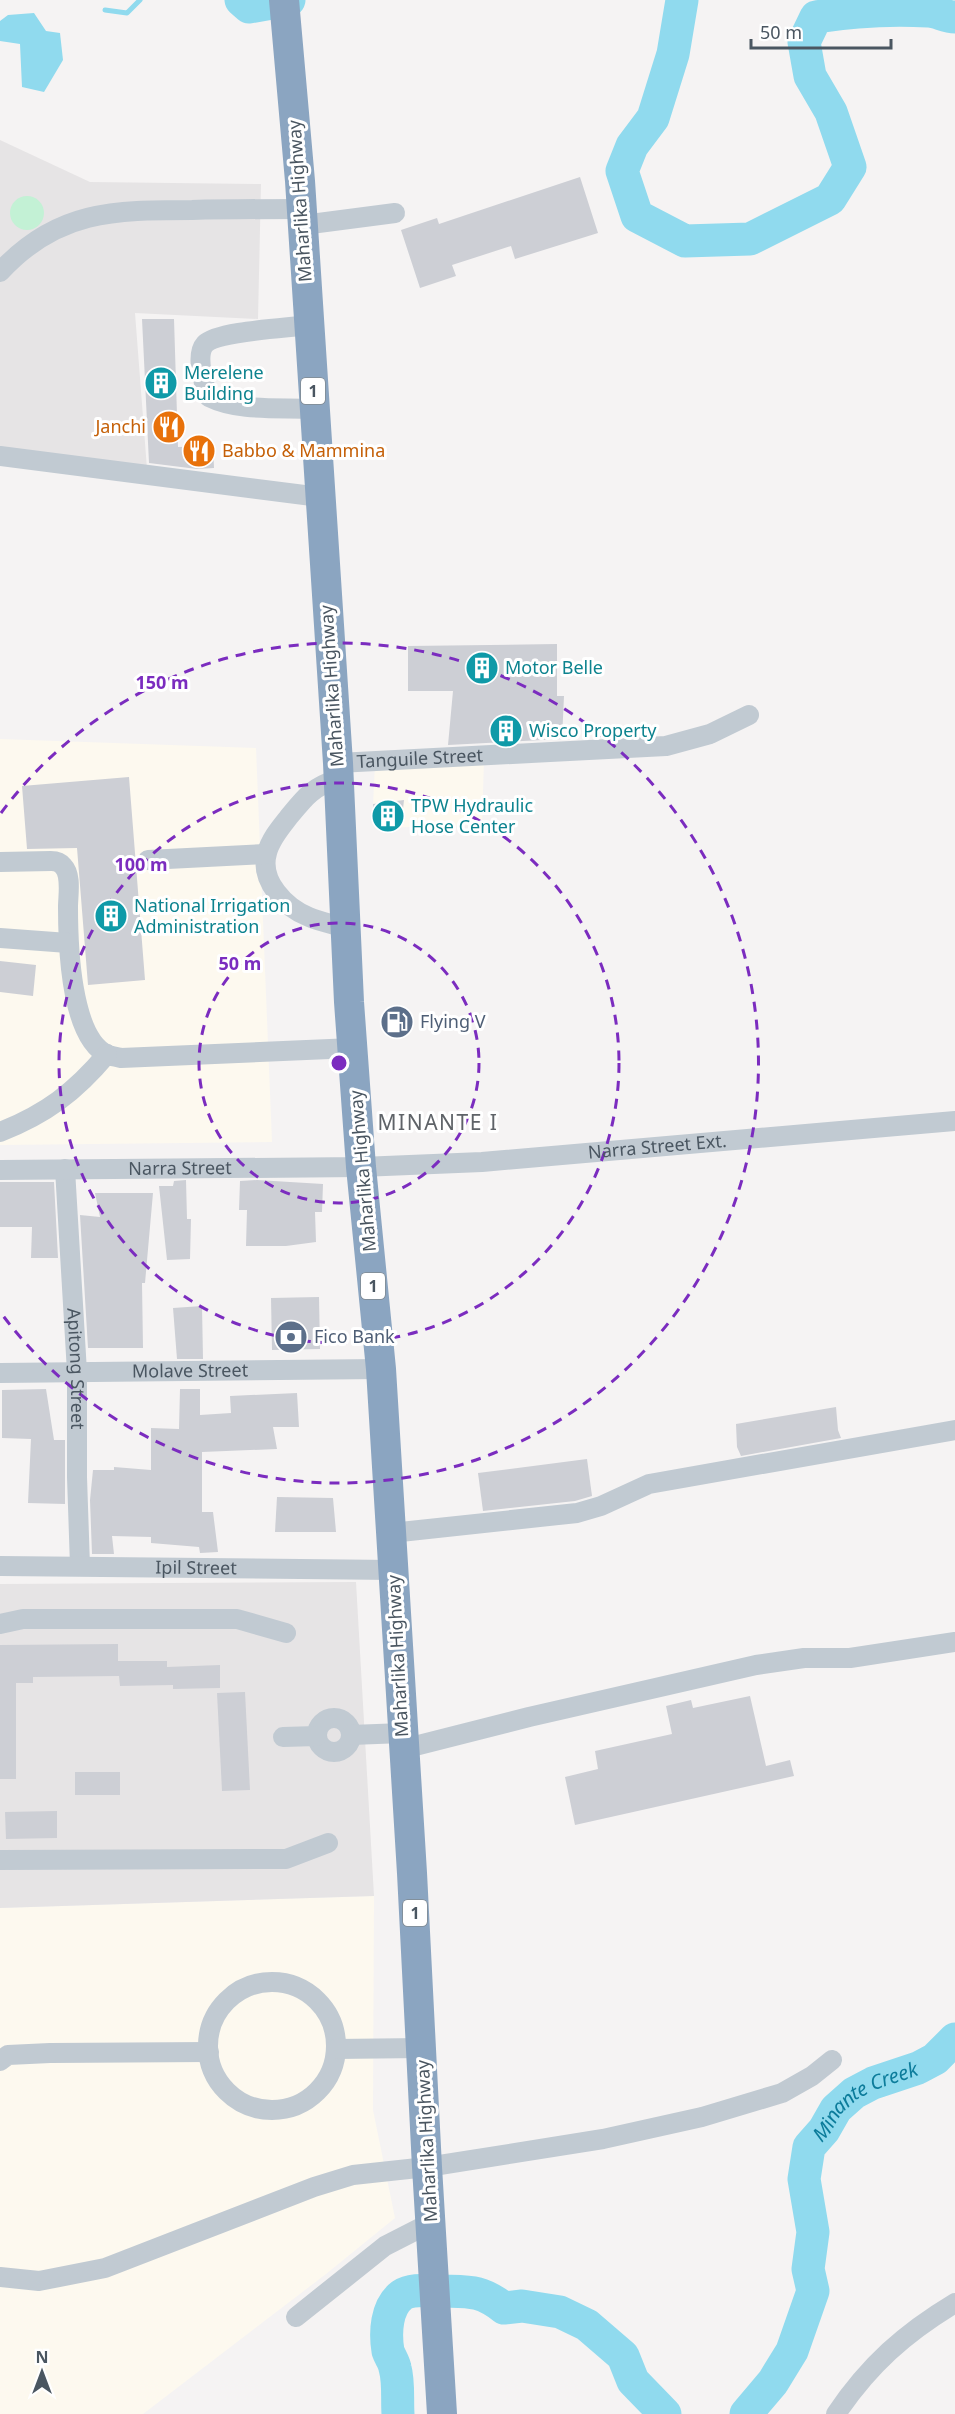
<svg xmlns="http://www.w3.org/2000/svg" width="955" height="2414" font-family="'Noto Sans',sans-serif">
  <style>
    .commercial { fill: #fdf9ef }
    .education { fill: #e6e4e5 }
    .green { fill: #c3f1d5 }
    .water { fill: #90daee }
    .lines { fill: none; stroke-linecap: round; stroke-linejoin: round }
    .stream { stroke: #90daee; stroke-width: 5 }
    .river { stroke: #90daee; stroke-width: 33 }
    .building { fill: #cdcfd5 }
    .minor { stroke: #c1cad2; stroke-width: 20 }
    .highway { stroke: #8ba5c1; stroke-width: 30 }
    .ring { fill: none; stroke: #7b2cbf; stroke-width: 3; stroke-dasharray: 10 8 }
    .labels { text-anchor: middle; stroke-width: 6; stroke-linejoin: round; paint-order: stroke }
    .shield { fill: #fff; stroke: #808990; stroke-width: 1.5 }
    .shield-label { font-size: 16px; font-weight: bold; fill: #4a5661 }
    .street-label { font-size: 18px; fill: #4a5661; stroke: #fff }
    .culture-label { font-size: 18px; fill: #0d838f; stroke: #fff; text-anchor: start }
    .food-label { font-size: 18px; fill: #c56008; stroke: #fff; text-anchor: end }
    .service-label { font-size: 18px; fill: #4e5e75; stroke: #fff; text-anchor: start }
    .water-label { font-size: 20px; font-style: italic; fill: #0c7c9b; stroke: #fff }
    .quarter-label { font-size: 21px; letter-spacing: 1.5px; fill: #5f6368; stroke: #fff }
    .centre { fill: #7b2cbf; stroke: #fff; stroke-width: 3 }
    .ring-label { font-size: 18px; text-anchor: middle; font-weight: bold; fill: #7b2cbf; stroke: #fff; stroke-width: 6; stroke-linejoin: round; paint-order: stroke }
  </style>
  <rect width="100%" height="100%" fill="#f5f3f3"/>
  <g class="commercial">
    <path d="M 0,739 L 256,748 L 272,1142 L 0,1145 Z"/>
    <path d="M 484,759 L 482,825 L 375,828 L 373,805 L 375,764 Z"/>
    <path d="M 374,1896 L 373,2110 L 395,2218 L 326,2274 L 143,2414 L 0,2414 L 0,1908 Z"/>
  </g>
  <g class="education">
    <path d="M 0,140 L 90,182 L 261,184 L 258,319 L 135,313 L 147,469 L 0,449 Z"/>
    <path d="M 356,1582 L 374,1896 L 0,1908 L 0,1584 Z"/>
  </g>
  <circle class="green" cx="27" cy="213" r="17"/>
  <path class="water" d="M 34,13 L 46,31 L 60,33 L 63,60 L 44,92 L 22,87 L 20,44 L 0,41 L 0,21 L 8,15 Z"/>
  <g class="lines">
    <path class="stream" d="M 105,10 L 127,13 L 140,0"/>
    <g class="river">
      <path d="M 241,0 L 249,7 L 289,0"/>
      <path d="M 682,0 L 673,54 L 653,118 L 632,146 L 622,171 L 637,216 L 685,241 L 750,239 L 830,199 L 850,167 L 831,112 L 810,76 L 804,42 L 816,17 C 853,11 890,9 928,11 C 937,11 945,17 955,17"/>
      <path d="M 398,2414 C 397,2399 399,2382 395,2368 C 394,2362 390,2357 388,2351 C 385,2333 386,2307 402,2295 C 412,2288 428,2291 439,2291 C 469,2292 479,2289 504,2308 L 522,2306 L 560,2312 L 587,2325 L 623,2356 L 633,2381 L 665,2414"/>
      <path id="s1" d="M 746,2414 L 773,2382 L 792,2351 L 813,2291 L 808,2269 L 813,2232 L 804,2179 L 809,2147 L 824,2130 L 836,2109 L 854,2093 L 873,2083 L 918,2068 L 935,2059 L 955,2039"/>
    </g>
  </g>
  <g class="building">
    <path d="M 580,177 L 598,233 L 515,259 L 511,246 L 452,265 L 456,276 L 420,288 L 401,230 L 437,218 L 439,224 Z"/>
    <path d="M 142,319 L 174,319 L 178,447 L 213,446 L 214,468 L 197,469 L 149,463 Z"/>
    <path d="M 557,644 L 557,696 L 564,696 L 562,739 L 448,745 L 453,691 L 408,691 L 408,646 Z"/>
    <path d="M 129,777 L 145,980 L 88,985 L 77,848 L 27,849 L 22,786 Z"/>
    <path d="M 404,800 L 401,827 L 375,827 L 373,804 Z"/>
    <path d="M 0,961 L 36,965 L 33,996 L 0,992 Z"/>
    <path d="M 186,1180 L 187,1219 L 191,1219 L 190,1259 L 167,1260 L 159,1186 L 173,1186 L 174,1181 Z"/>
    <path d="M 257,1180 L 323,1184 L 322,1212 L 315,1212 L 316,1242 L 286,1246 L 246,1246 L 247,1210 L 239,1210 L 240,1181 Z"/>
    <path d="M 0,1182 L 54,1182 L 58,1258 L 31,1258 L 32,1227 L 0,1227 Z"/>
    <path d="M 95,1193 L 153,1193 L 145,1283 L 142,1283 L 143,1348 L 88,1348 L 80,1215 L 100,1217 Z"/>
    <path d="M 319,1297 L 320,1349 L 272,1350 L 271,1298 Z"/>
    <path d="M 202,1306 L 203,1359 L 177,1359 L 173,1308 Z"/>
    <path d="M 46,1389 L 54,1440 L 65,1440 L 65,1504 L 28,1503 L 31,1439 L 2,1438 L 2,1390 Z"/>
    <path d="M 180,1389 L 200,1389 L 200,1415 L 231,1413 L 230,1396 L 297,1393 L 299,1427 L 273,1427 L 277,1449 L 202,1452 L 202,1512 L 213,1512 L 218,1552 L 200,1553 L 199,1547 L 151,1543 L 151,1537 L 112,1536 L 114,1554 L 92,1554 L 90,1500 L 93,1470 L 114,1470 L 114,1467 L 151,1470 L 151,1428 L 179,1429 Z"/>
    <path d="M 836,1407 L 838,1430 L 841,1438 L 741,1456 L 737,1447 L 736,1424 Z"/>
    <path d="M 587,1459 L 592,1496 L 575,1501 L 483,1511 L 478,1473 Z"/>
    <path d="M 277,1497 L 333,1498 L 336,1532 L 275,1532 Z"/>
    <path d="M 118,1644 L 118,1661 L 167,1661 L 167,1667 L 220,1665 L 220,1688 L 173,1689 L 173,1685 L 120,1686 L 119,1676 L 33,1677 L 33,1683 L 16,1683 L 16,1779 L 0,1779 L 0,1645 Z"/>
    <path d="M 245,1692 L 250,1790 L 222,1791 L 217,1693 Z"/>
    <path d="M 750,1696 L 766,1766 L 790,1760 L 794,1776 L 575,1825 L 565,1777 L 598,1769 L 595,1751 L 672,1734 L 666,1706 L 691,1700 L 693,1708 Z"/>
    <rect x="75" y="1772" width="45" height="23"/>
    <path d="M 57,1811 L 57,1838 L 6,1839 L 5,1812 Z"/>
  </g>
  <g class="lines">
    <g class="minor">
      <path d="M 303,225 L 395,213"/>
      <path d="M 0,272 C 57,210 114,210 192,210 C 229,209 265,209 302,209"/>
      <path d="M 309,325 C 289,328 217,331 205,344 C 195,355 204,386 209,397 C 239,412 281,407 314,409"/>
      <path d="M 0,456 L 320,497"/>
      <path id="s2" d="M 338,763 L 666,746 L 710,734 L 749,715"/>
      <path d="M 338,779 C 312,787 305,797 288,818 C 280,828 270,840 267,853 C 259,881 286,908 309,917 C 321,922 333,924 345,928"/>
      <path d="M 148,860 L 266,854"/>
      <path d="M 0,862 L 51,861 C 56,861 60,862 63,866 C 72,875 68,895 68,907 C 68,942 70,1038 108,1055 C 111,1056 117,1057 121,1058 L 353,1048"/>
      <path d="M 0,938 L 68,943"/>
      <path d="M 0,1132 C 46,1114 75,1092 107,1054"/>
      <path id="s3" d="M 65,1169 L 77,1372 L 77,1477 L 80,1566"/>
      <path id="s4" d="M 0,1170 L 361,1167 L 482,1162 L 955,1121"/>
      <path id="s5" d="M 0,1373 L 381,1369"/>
      <path d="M 391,1533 L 577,1513 L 601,1506 L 649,1484 L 955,1430"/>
      <path id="s6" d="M 0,1566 L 393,1570"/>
      <path d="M 0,1624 L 23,1619 L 237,1619 L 286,1633"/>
      <circle cx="334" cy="1735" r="17"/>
      <path d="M 351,1735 L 403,1733"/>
      <path d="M 283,1737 L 317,1736"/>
      <path d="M 403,1749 L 529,1717 L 756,1665 L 804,1658 L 850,1658 L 955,1642"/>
      <path d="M 0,1860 L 286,1859 L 328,1843"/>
      <circle cx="272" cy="2046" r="64"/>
      <path d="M 336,2049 L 422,2048"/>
      <path d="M 0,2061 L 8,2055 L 50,2053 L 209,2052"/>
      <path d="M 0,2277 L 39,2281 L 105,2268 L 314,2187 L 353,2175 L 427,2167 L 603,2139 L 702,2117 L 782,2093 L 812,2076 L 832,2060"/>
      <path d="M 296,2317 L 385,2246 L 430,2223"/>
      <path d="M 836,2414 C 869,2365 905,2333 955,2303"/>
    </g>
    <path class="highway" d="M 284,0 L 300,181 L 338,763 L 349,1002 L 361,1167 L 381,1369 L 412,1873 L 427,2167 L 442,2414"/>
  </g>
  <g class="ring">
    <circle cx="339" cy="1063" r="140"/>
    <circle cx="339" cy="1063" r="280"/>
    <path d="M1 813A420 420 0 1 1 1 1313"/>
  </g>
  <defs>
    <g id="building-disc" transform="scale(1.725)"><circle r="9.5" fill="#0f9aa8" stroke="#fff"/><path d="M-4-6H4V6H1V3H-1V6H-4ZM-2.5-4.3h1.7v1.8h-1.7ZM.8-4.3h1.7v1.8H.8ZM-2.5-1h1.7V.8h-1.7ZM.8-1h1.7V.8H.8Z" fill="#fff"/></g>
    <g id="restaurant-disc" transform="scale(1.725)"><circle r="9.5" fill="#e8710a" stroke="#fff"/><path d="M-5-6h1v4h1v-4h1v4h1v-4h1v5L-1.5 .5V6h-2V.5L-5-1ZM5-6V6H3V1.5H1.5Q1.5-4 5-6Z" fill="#fff"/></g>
    <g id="fuel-disc" transform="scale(1.725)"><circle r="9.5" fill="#5c6f8a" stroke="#fff"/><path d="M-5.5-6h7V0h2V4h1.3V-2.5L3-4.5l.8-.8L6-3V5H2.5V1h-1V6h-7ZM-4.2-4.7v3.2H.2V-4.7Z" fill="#fff"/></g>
    <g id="bank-disc" transform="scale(1.725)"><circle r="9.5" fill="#5c6f8a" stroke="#fff"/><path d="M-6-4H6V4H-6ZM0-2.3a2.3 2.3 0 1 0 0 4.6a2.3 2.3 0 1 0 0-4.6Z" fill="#fff"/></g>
  </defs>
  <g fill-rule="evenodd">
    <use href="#building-disc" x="161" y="383"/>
    <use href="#restaurant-disc" x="169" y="427"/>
    <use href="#restaurant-disc" x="199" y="451"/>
    <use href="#building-disc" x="482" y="668"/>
    <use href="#building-disc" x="506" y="731"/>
    <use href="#building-disc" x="388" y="816"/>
    <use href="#building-disc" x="111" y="916"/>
    <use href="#fuel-disc" x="397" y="1022"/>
    <use href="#bank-disc" x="291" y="1337"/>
  </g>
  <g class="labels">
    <g class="shield">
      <rect x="301" y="378" width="24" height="26" rx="4.5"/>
      <rect x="361" y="1273" width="24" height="26" rx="4.5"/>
      <rect x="403" y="1900" width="24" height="26" rx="4.5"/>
    </g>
    <g class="shield-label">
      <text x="313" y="397">1</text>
      <text x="373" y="1292">1</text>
      <text x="415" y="1919">1</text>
    </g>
    <g class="street-label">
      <text transform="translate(300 201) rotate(-94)" y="6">Maharlika Highway</text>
      <text transform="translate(332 686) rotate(-94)" y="6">Maharlika Highway</text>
      <text dy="6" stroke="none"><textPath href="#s2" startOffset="82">Tanguile Street</textPath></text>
      <text dy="6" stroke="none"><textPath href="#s4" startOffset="658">Narra Street Ext.</textPath></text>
      <text dy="6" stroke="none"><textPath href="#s4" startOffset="180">Narra Street</textPath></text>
      <text transform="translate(363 1171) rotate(-95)" y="6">Maharlika Highway</text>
      <text dy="6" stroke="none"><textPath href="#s3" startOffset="200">Apitong Street</textPath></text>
      <text dy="6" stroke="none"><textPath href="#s5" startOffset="190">Molave Street</textPath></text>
      <text dy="6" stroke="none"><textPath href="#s6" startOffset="196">Ipil Street</textPath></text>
      <text transform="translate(398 1656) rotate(-93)" y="6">Maharlika Highway</text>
      <text transform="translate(427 2141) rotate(-93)" y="6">Maharlika Highway</text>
    </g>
    <g class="culture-label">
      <text x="184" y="379">Merelene<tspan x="184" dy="21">Building</tspan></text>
      <text x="505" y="674">Motor Belle</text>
      <text x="529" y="737">Wisco Property</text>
      <text x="411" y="812">TPW Hydraulic<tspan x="411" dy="21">Hose Center</tspan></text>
      <text x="134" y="912">National Irrigation<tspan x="134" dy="21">Administration</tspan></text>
    </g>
    <g class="food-label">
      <text x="146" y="433">Janchi</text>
      <text x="222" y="457" text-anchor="start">Babbo &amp; Mammina</text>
    </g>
    <g class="service-label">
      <text x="420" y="1028">Flying V</text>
      <text x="314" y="1343">Fico Bank</text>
    </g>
    <g class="water-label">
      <text dy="7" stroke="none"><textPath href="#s1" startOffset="363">Minante Creek</textPath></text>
    </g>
    <g class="quarter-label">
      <text x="438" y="1130">MINANTE I</text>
    </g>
  </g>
  <circle cx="339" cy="1063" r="9" class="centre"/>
  <g class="ring-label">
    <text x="162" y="689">150 m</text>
    <text x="141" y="871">100 m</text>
    <text x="240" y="970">50 m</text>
  </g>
  <g transform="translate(42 2372)" stroke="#ffffff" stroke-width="4.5" paint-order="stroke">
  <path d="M0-4.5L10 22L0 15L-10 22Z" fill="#4a5661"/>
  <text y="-9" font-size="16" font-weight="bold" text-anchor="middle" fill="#4a5661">N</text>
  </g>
  <path d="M751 39v9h140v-9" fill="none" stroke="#4a5661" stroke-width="3"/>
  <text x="760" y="39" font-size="18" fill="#4a5661" stroke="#ffffff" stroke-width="4.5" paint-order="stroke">50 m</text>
</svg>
